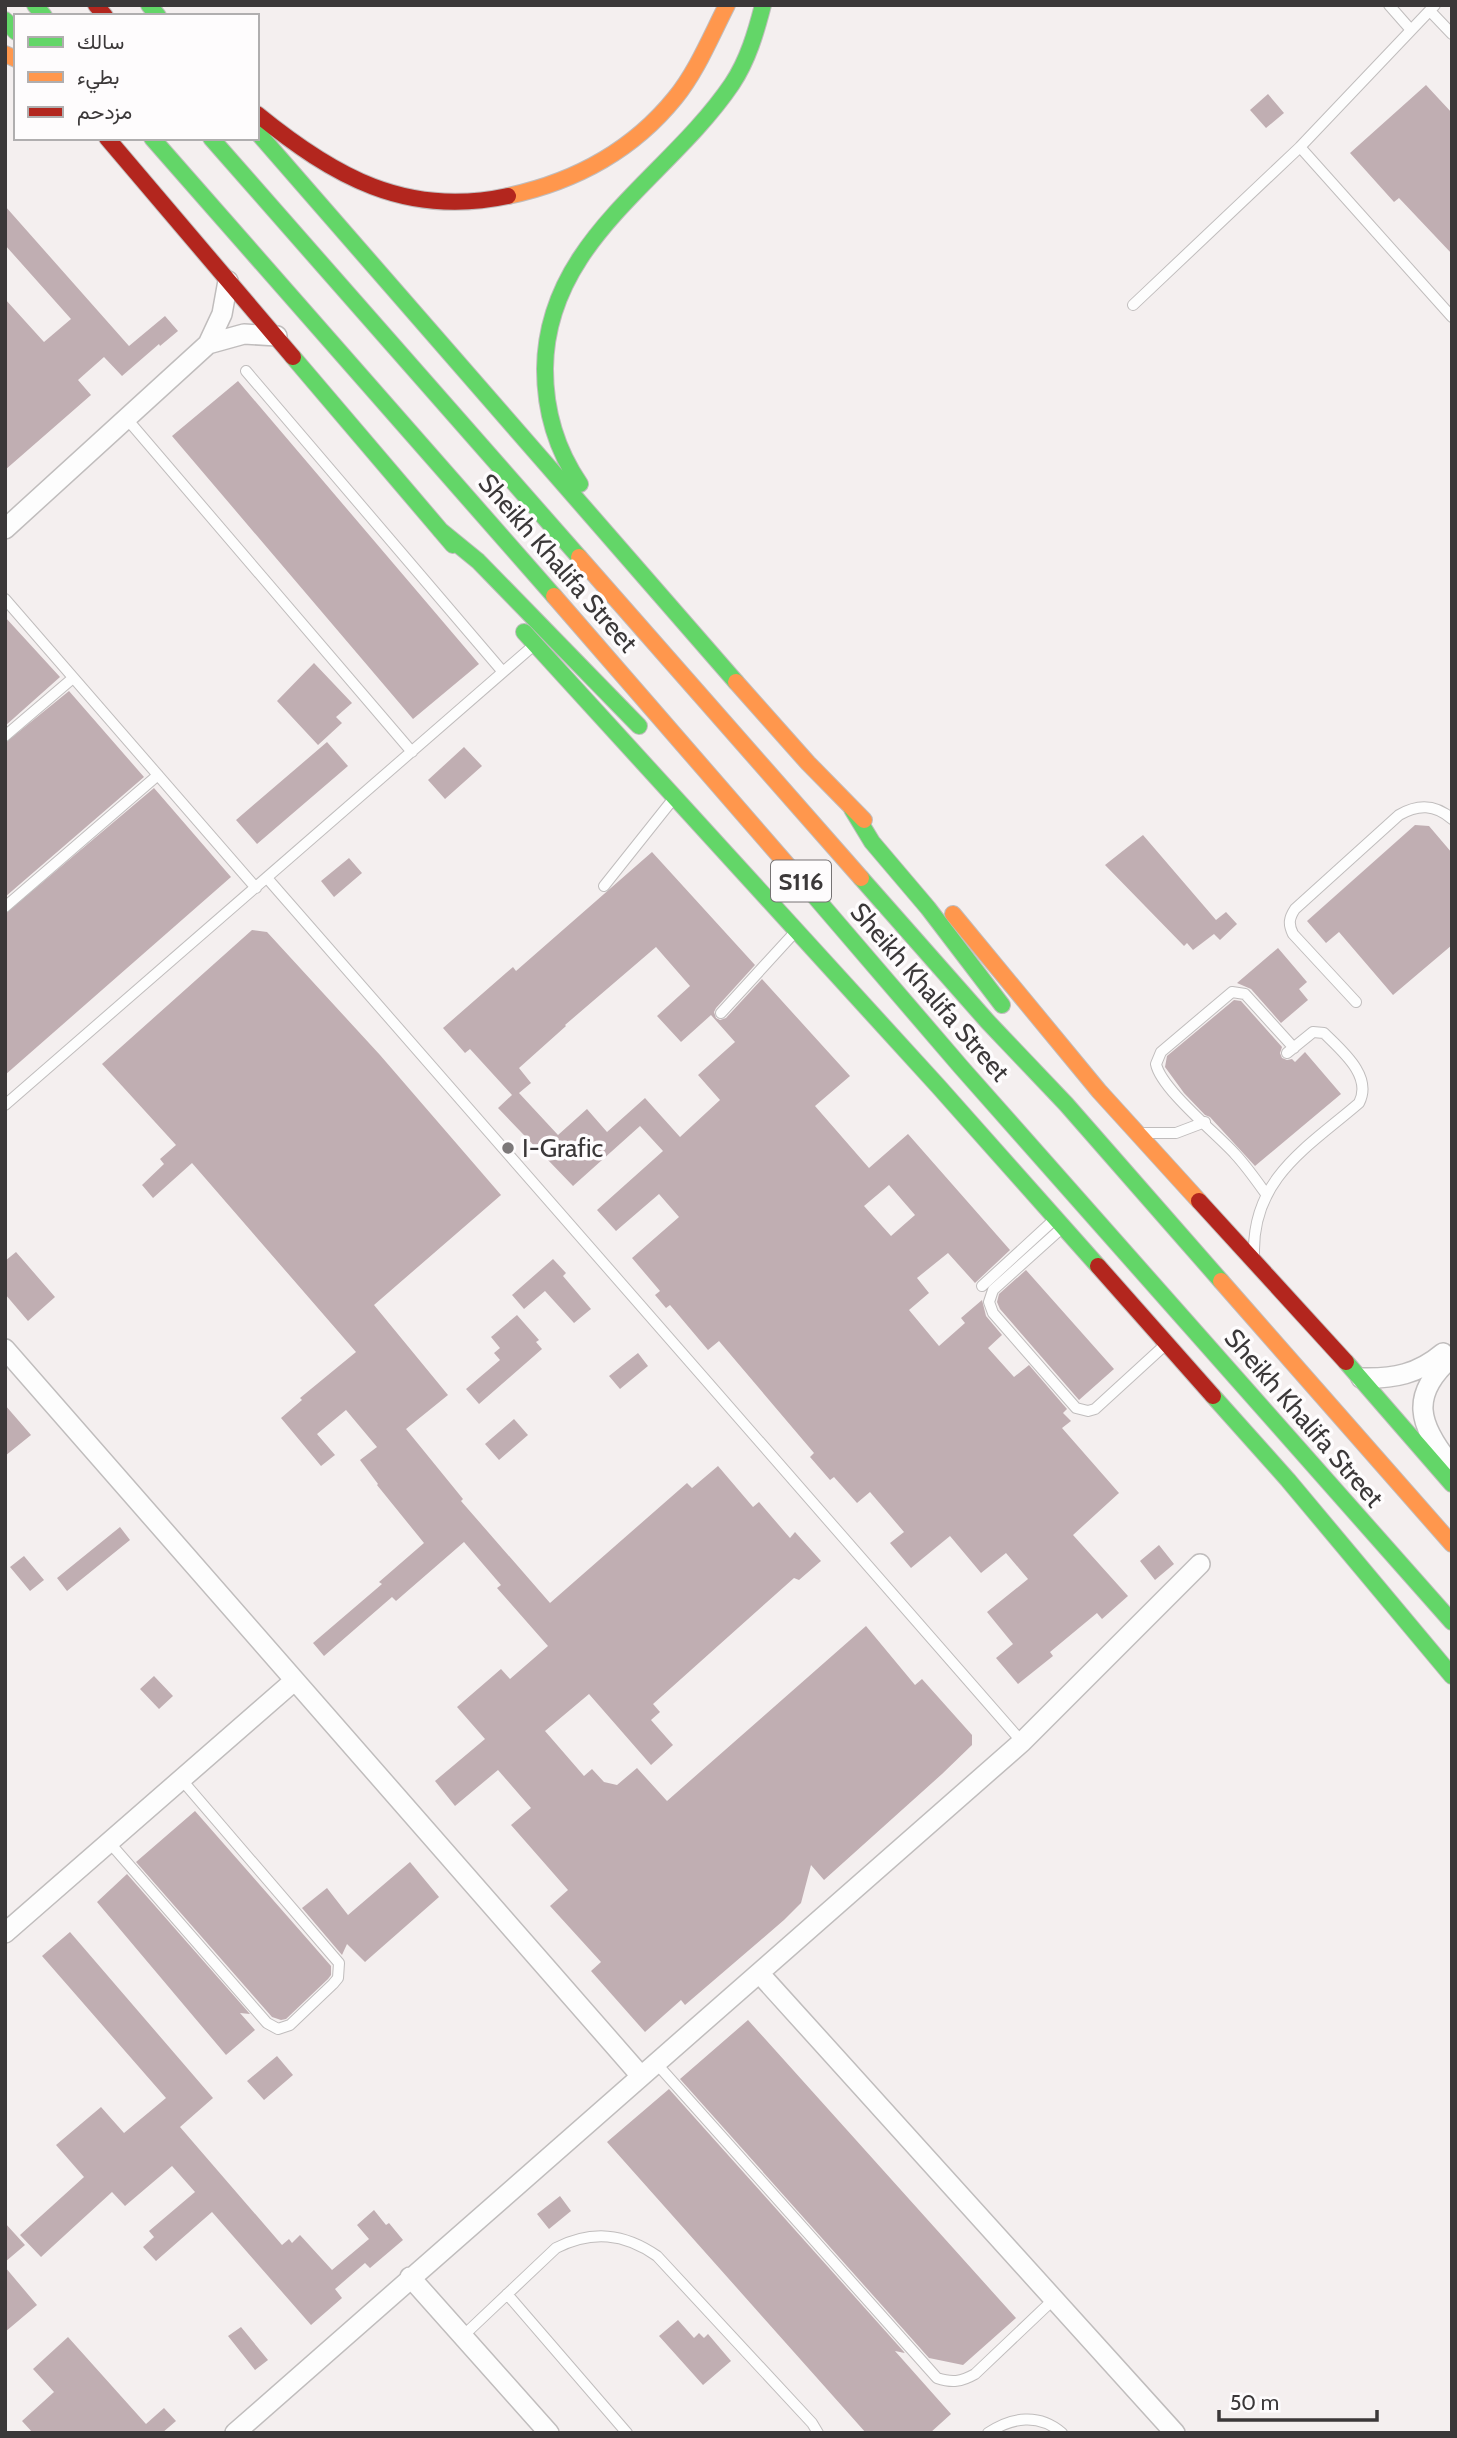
<svg xmlns="http://www.w3.org/2000/svg" width="1457" height="2438" font-family="Cabin,Vazirmatn,sans-serif">
<style>
.building{fill:#c0aeb2;fill-rule:evenodd}
.lines{fill:none;stroke-linecap:round;stroke-linejoin:round}
.lane-casing{stroke:#c0bdbd;stroke-width:12}
.street-casing{stroke:#c0bdbd;stroke-width:22}
.fast-casing{stroke:#c0bdbd;stroke-width:18}
.slow-casing{stroke:#c0bdbd;stroke-width:18}
.jam-casing{stroke:#c0bdbd;stroke-width:18}
.lane{stroke:#fdfdfd;stroke-width:10}
.street{stroke:#fdfdfd;stroke-width:19}
.fast{stroke:#63d668;stroke-width:16}
.slow{stroke:#ff974d;stroke-width:16}
.jam{stroke:#b3261e;stroke-width:16}
.poi-dot{fill:#7c7879;stroke:#fefcfd;stroke-width:2.5}
.labels{text-anchor:middle;dominant-baseline:central;stroke-width:7;stroke-linejoin:round;paint-order:stroke}
.shield{fill:#fefcfd;stroke:#767374;stroke-width:2}
.shield-label{font-size:24px;font-weight:bold;fill:#3b3839}
.street-label{font-size:26px;fill:#3b3839;stroke:#fefcfd}
.poi-label{font-size:26px;fill:#3b3839;stroke:#fefcfd;text-anchor:start}
</style>
<rect width="100%" height="100%" fill="#f4efef"/>
<path class="building" d="M1426 85 1452 113V254L1399 198 1394 202 1350 153Z
M1268 94 1284 113 1266 128 1250 110Z
M5 206 129 346 165 316 178 331 160 346 159 344 122 376 104 357 78 380 91 395 5 470V299L44 342 71 319 5 245Z
M238 381 479 664 413 719 172 436Z
M5 617 60 677 5 726Z
M314 663 352 703 336 717 342 723 318 745 277 701Z
M69 691 144 777 5 897V743Z
M327 742 348 766 257 844 236 820Z
M464 747 482 766 445 799 428 780Z
M154 788 231 877 5 1075V914Z
M1415 825 1429 826 1452 853V945L1393 995 1339 932 1326 943 1307 921Z
M1143 835 1216 920 1226 912 1237 924 1220 940 1214 934 1193 950 1187 943 1184 946 1105 865Z
M652 852 755 965 716 1008 714 1012 716 1018 720 1020 726 1018 762 979 850 1076 815 1106 869 1168 908 1134 1010 1250 975 1283 948 1253 917 1278 929 1293 909 1310 939 1346 965 1323 961 1318 982 1300 986 1316 1002 1335 988 1348 1014 1377 1029 1365 1067 1409 1063 1413 1071 1421 1062 1428 1119 1493 1073 1535 1128 1596 1102 1619 1097 1613 1050 1652 1053 1656 1018 1684 996 1658 1013 1644 987 1612 1028 1579 1006 1553 981 1573 950 1536 911 1568 890 1543 904 1532 870 1492 857 1503 834 1477 830 1480 810 1457 814 1453 719 1341 708 1350 670 1305 666 1308 655 1295 660 1291 632 1258 679 1217 659 1194 616 1231 597 1210 663 1151 640 1126 573 1186 498 1108 512 1095 470 1049 465 1053 443 1028 513 967 516 971ZM656 947 690 986 657 1016 681 1042 711 1015 735 1042 698 1075 720 1100 680 1137 645 1098 607 1132 587 1109 558 1135 519 1093 531 1083 519 1068 566 1026 565 1025ZM889 1185 915 1215 891 1236 864 1206Z
M349 858 362 873 334 897 321 881Z
M252 930 267 932 380 1055 501 1195 374 1305 448 1395 406 1429 463 1499 461 1501 550 1603 687 1483 692 1488 718 1466 753 1507 759 1502 790 1538 795 1532 821 1561 799 1580 794 1578 653 1704 660 1712 651 1720 673 1745 651 1765 589 1694 545 1731 584 1776 592 1769 604 1782 617 1785 637 1768 667 1801 866 1626 915 1685 922 1679 972 1735V1745L942 1774 824 1880 811 1865 801 1903 784 1920 685 2005 681 2000 645 2032 591 1971 601 1962 550 1906 568 1890 511 1825 531 1808 498 1770 455 1806 435 1781 485 1739 457 1707 501 1669 510 1679 548 1646 497 1588 501 1585 464 1542 396 1601 392 1597 324 1656 313 1643 382 1584 379 1582 424 1543 377 1485 378 1484 360 1460 377 1447 346 1410 317 1434 335 1455 321 1466 281 1418 302 1400 300 1398 356 1352 192 1163 153 1198 142 1185 164 1164 160 1159 176 1145 102 1064Z
M1278 948 1307 982 1299 989 1308 1000 1281 1023 1251 989 1237 983Z
M1234 1000 1241 1001 1282 1047 1280 1053 1282 1058 1287 1060 1292 1059 1295 1062 1305 1052 1341 1094 1255 1166 1210 1117 1205 1115 1184 1093 1165 1067 1167 1056Z
M16 1252 55 1297 28 1321 5 1294V1261Z
M553 1259 566 1273 563 1276 591 1309 574 1323 545 1291 524 1309 512 1295Z
M1026 1270 1114 1369 1079 1400 1000 1309 997 1302 999 1294Z
M517 1315 539 1340 536 1342 542 1349 479 1404 466 1389 500 1360 494 1353 500 1348 491 1337Z
M638 1353 648 1366 620 1389 609 1376Z
M5 1405 31 1435 5 1456Z
M514 1419 528 1435 499 1460 485 1444Z
M120 1527 130 1540 67 1591 57 1578Z
M1159 1545 1174 1564 1155 1580 1140 1561Z
M24 1556 44 1580 30 1591 10 1567Z
M154 1676 173 1696 159 1709 140 1689Z
M195 1811 331 1966V1975L328 1979 286 2019 281 2020 272 2017 136 1862Z
M410 1862 439 1897 365 1962 347 1944 342 1955 302 1908 327 1888 348 1915Z
M127 1874 250 2014 240 2013 255 2030 226 2055 97 1902Z
M70 1932 213 2098 180 2127 282 2245 289 2239 292 2243 300 2235 332 2270 369 2239 357 2225 374 2210 386 2225 389 2223 403 2240 370 2268 365 2263 335 2289 342 2298 311 2325 212 2212 156 2261 143 2247 154 2237 149 2231 195 2192 172 2166 125 2206 112 2192 41 2257 20 2235 84 2177 56 2145 101 2107 124 2133 166 2098 42 1956Z
M748 2020 1016 2318 963 2365 929 2358 680 2079Z
M277 2056 293 2075 264 2100 247 2081Z
M669 2089 905 2353 895 2351 951 2414 930 2433H866L607 2142Z
M560 2196 571 2211 549 2229 537 2214Z
M5 2223 25 2245 5 2262Z
M5 2267 37 2305 5 2332Z
M678 2320 694 2338 699 2333 704 2338 708 2334 731 2361 703 2385 659 2336Z
M241 2327 268 2360 255 2370 228 2336Z
M68 2337 146 2424 164 2408 176 2421 162 2433H33L22 2421 54 2392 33 2369Z"/>
<g class="lines">
<defs>
<path id="lane" d="M1389 5 1411 30
M1430 11 1452 34
M1300 147 1452 317
M1133 305 1300 147 1435 5
M246 371 503 672
M127 419 412 752
M5 599 256 888
M5 736 73 678
M267 878 1022 1742
M604 886 674 798
M5 907 158 775
M1356 1002 1293 934C1288 924 1289 918 1295 909L1399 815C1418 804 1435 804 1452 819
M721 1013 796 931
M5 1105 533 646
M1145 1133H1176L1205 1122
M1266 1194C1256 1180 1247 1167 1235 1154 1217 1134 1161 1089 1156 1064L1161 1052 1232 992 1245 994 1294 1048
M1063 1227 993 1290 989 1302 993 1313 1076 1408 1088 1411 1095 1409 1165 1345
M1254 1254C1252 1178 1308 1147 1359 1103 1373 1076 1342 1051 1324 1033L1313 1032 1287 1053
M982 1286 1055 1219
M109 1842 267 2023 278 2029 290 2025 333 1984 338 1978 339 1963 181 1779
M656 2063 937 2378C952 2383 961 2382 975 2374L1054 2299
M507 2294 627 2433
M463 2336 556 2248C592 2230 624 2233 657 2256L812 2423 818 2433
M988 2433C1012 2417 1039 2413 1062 2433"/>
<path id="street" d="M208 344 244 334 277 336
M5 529 208 344 222 314 228 281
M5 1349 641 2076
M1361 1378C1394 1379 1418 1374 1443 1353
M1451 1465C1418 1424 1409 1395 1452 1357
M5 1933 294 1681
M760 1974 1175 2433
M410 2277 549 2433
M235 2433 1022 1742 1200 1564"/>
<path id="fast" d="M35 5 44 16
M149 5 158 16
M5 20 16 32
M257 132 736 682
M152 138 554 596
M211 138 579 557
M293 357 453 545
M580 484C556 449 545 411 545 369 546 240 667 180 732 84 748 60 756 32 763 5
M440 530 478 561 639 726
M524 632 938 1086 1098 1266
M852 809 872 842 928 908 1002 1005
M861 878 988 1022 1066 1104 1221 1281
M810 891 961 1067 1452 1622
M1346 1362 1452 1484
M1213 1396 1288 1480 1452 1676"/>
<path id="slow" d="M5 54 16 59
M508 196C573 182 632 151 675 98 697 71 711 36 727 5
M579 557 861 878
M554 596 810 891
M736 682 808 763 864 820
M953 914 1099 1091 1199 1201
M1221 1281 1452 1544"/>
<path id="jam" d="M96 5 105 16
M257 114C333 176 406 218 508 196
M107 138 293 357
M1199 1201 1346 1362
M1098 1266 1213 1396"/>
</defs>
<use href="#lane" class="lane-casing"/>
<use href="#street" class="street-casing"/>
<use href="#fast" class="fast-casing"/>
<use href="#slow" class="slow-casing"/>
<use href="#jam" class="jam-casing"/>
<use href="#lane" class="lane"/>
<use href="#street" class="street"/>
<use href="#fast" class="fast"/>
<use href="#slow" class="slow"/>
<use href="#jam" class="jam"/>
</g>
<circle class="poi-dot" cx="508" cy="1148" r="7"/>
<g class="labels">
<rect class="shield" x="771" y="860.5" width="60" height="41" rx="5"/>
<g class="shield-label">
<text x="801" y="881">S116</text>
</g>
<g class="street-label">
<text transform="translate(558 563) rotate(49)">Sheikh Khalifa Street</text>
<text transform="translate(930 992) rotate(49)">Sheikh Khalifa Street</text>
<text transform="translate(1304 1418) rotate(49)">Sheikh Khalifa Street</text>
</g>
<g class="poi-label">
<text x="522" y="1148">I-Grafic</text>
</g>
</g>
<rect width="1457" height="2438" fill="none" stroke="#3b3839" stroke-width="14"/>
<rect x="14" y="14" width="245" height="126" fill="#fefcfd" stroke="#b0aeaf" stroke-width="2"/>
<rect x="28" y="37" width="35" height="10" fill="#63d668" stroke="#b0aeaf" stroke-width="2"/>
<text x="77" y="49" font-size="21" fill="#3b3839">سالك</text>
<rect x="28" y="72" width="35" height="10" fill="#ff974d" stroke="#b0aeaf" stroke-width="2"/>
<text x="77" y="84" font-size="21" fill="#3b3839">بطيء</text>
<rect x="28" y="107" width="35" height="10" fill="#b3261e" stroke="#b0aeaf" stroke-width="2"/>
<text x="77" y="119" font-size="21" fill="#3b3839">مزدحم</text>
<path d="M1219 2410v10h158v-10" fill="none" stroke="#3b3839" stroke-width="3.5"/>
<text x="1230" y="2410" font-size="21" fill="#3b3839" stroke="#fefcfd" stroke-width="5" paint-order="stroke">50 m</text>
</svg>
